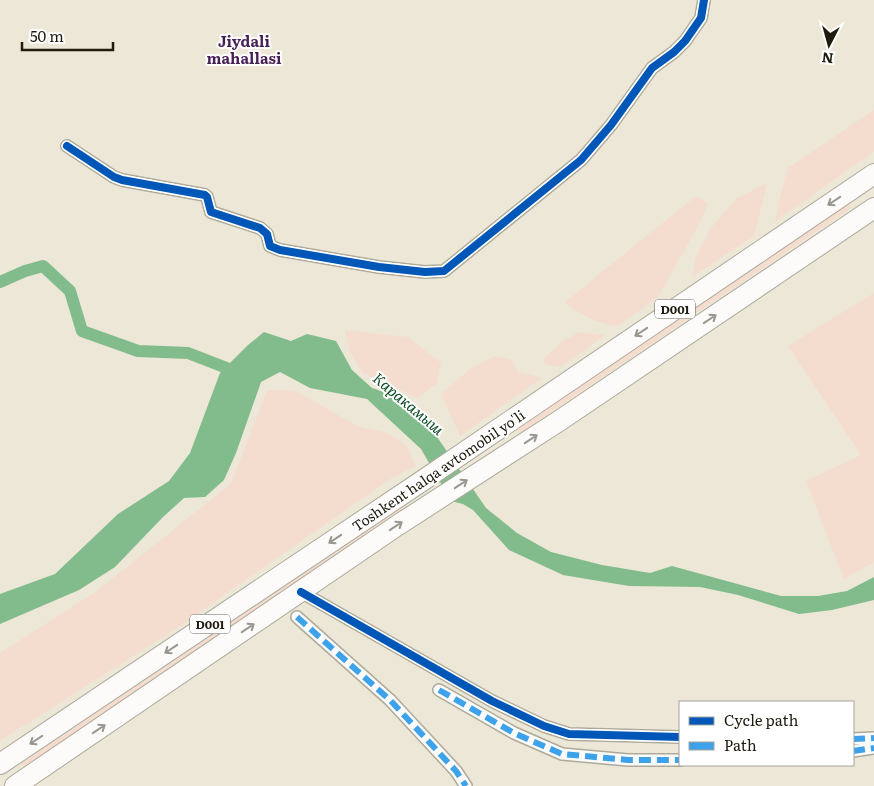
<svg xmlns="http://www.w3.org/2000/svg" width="874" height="786" font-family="Literata,serif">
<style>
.green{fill:#f4ddce}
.water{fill:#82bc8c}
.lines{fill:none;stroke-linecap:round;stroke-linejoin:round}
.canal{stroke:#82bc8c;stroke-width:12}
.street-casing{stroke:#adaa9c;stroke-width:14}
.highway-casing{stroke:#adaa9c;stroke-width:22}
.street{stroke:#fcfbf9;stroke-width:11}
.highway{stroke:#fcfbf9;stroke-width:20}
.quiet{stroke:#3da2ea;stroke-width:6;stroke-dasharray:12 6;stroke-linecap:butt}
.cycleway-casing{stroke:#fff;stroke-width:11}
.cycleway{stroke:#0057b8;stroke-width:8}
.oneway{stroke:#999690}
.labels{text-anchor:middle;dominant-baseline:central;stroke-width:4;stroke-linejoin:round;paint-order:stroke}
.shield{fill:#fff;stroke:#625f57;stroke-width:1}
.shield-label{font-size:12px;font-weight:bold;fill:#1f1b0f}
.street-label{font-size:14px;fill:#1f1b0f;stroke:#fff}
.neighbourhood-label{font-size:15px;font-weight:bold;fill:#461f55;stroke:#fff}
.water-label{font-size:15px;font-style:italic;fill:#104f27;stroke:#fff}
</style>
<rect width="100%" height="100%" fill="#ece7d6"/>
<path class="green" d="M874 110V151L775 222 780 198 788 168Z
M767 183 754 236 692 277 696 257 710 229 736 199Z
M696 196 708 204 699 224 658 297 618 326C596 323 583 316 565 302Z
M847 202 851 208 520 433 515 427Z
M874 293V562L844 579 806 481 861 455 788 346Z
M345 330 408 337 441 363 437 383 418 398 363 373 350 353Z
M580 332 605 335 561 367 547 365 542 360 563 341Z
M494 356 510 359 518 372 542 378 460 436 441 394 470 369Z
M267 390 296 391 357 426 387 433 406 445 416 466 390 479 177 628 0 741V653L97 591 231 484Z
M405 502 409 509 25 770 21 763Z"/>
<path class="water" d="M264 332 291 341 307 334 336 341 352 370 372 388 399 397 415 405 486 508 517 533 551 552 602 565 650 573 672 566 781 596H818L847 591 874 577V600L832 610 799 614 738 595 700 587 629 586 563 575 509 550 473 510 463 504 451 501 421 449 367 399 310 388 280 372 261 382 236 453 224 480 205 497 184 498 163 517 115 567 79 590 0 624V594L55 574 118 514 169 481 190 453 220 373 248 345Z"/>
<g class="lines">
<path class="canal" d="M0 282 25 271 43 266 70 291 82 331 138 351 188 353 237 372"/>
<defs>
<path id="street" d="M67 146 114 177 122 180 205 195 207 197 211 212 260 228 267 234 270 246 280 250 379 267 425 272 444 271 581 160 611 125 652 68 674 52 685 41 701 18 704 0
M301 592 492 701 544 726 569 734 680 737
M297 617 390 700 456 771 466 786
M439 690 514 733 562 754 628 760H680
M853 739 874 738
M853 751 874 748"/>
<path id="highway" d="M0 764 419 483 874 174
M15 786 398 525 559 421 874 208"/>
</defs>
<use href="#street" class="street-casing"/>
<use href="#highway" class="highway-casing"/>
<use href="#street" class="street"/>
<use href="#highway" class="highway"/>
<path class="quiet" d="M297 617 390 700 456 771 466 786
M439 690 514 733 562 754 628 760H680
M853 739 874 738
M853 751 874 748"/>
<defs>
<path id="cycleway" d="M67 146 114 177 122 180 205 195 207 197 211 212 260 228 267 234 270 246 280 250 379 267 425 272 444 271 581 160 611 125 652 68 674 52 685 41 701 18 704 0
M301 592 492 701 544 726 569 734 680 737"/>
</defs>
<use href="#cycleway" class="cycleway-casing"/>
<use href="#cycleway" class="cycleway"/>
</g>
<defs><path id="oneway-shaft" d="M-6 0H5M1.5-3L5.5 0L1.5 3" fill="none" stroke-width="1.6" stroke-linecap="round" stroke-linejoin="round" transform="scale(1.25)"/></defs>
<g class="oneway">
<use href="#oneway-shaft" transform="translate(834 201) rotate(146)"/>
<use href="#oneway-shaft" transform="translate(710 319) rotate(-34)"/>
<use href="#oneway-shaft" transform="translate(641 332) rotate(146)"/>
<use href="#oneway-shaft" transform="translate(531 439) rotate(-33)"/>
<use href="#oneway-shaft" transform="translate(461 484) rotate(-33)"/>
<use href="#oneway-shaft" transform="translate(396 526) rotate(-34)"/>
<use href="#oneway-shaft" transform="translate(335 539) rotate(146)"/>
<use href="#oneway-shaft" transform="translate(248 628) rotate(-34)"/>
<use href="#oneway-shaft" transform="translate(171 649) rotate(146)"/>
<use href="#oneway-shaft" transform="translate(99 729) rotate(-34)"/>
<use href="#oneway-shaft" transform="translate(36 740) rotate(146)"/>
</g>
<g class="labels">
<g class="shield">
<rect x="655" y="299.5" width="40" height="19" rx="4"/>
<rect x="190" y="614.5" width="40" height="19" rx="4"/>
</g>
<g class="shield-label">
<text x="675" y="309">D001</text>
<text x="210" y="624">D001</text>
</g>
<g class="street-label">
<text transform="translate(438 470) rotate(-34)">Toshkent halqa avtomobil yo'li</text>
</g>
<g class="neighbourhood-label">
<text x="244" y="40">Jiydali<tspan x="244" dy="17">mahallasi</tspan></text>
</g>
<g class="water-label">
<text transform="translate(409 403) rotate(40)">Каракамыш</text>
</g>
</g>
<rect x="679" y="701" width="175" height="65" fill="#ffffff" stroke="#a5a49f"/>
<rect x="689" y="717" width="25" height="8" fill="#0057b8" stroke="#a5a49f"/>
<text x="724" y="726" font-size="15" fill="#1f1b0f">Cycle path</text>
<rect x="689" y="742" width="25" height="8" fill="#3da2ea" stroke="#a5a49f"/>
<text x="724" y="751" font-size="15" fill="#1f1b0f">Path</text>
<g transform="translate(829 45) rotate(186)" stroke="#ffffff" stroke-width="4" paint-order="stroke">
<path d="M0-4L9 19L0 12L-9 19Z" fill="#1f1b0f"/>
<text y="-8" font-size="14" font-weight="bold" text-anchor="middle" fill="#1f1b0f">N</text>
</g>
<path d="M22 42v8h91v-8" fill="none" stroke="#1f1b0f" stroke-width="2.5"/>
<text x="30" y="42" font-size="15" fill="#1f1b0f" stroke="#ffffff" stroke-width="4" paint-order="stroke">50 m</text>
</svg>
